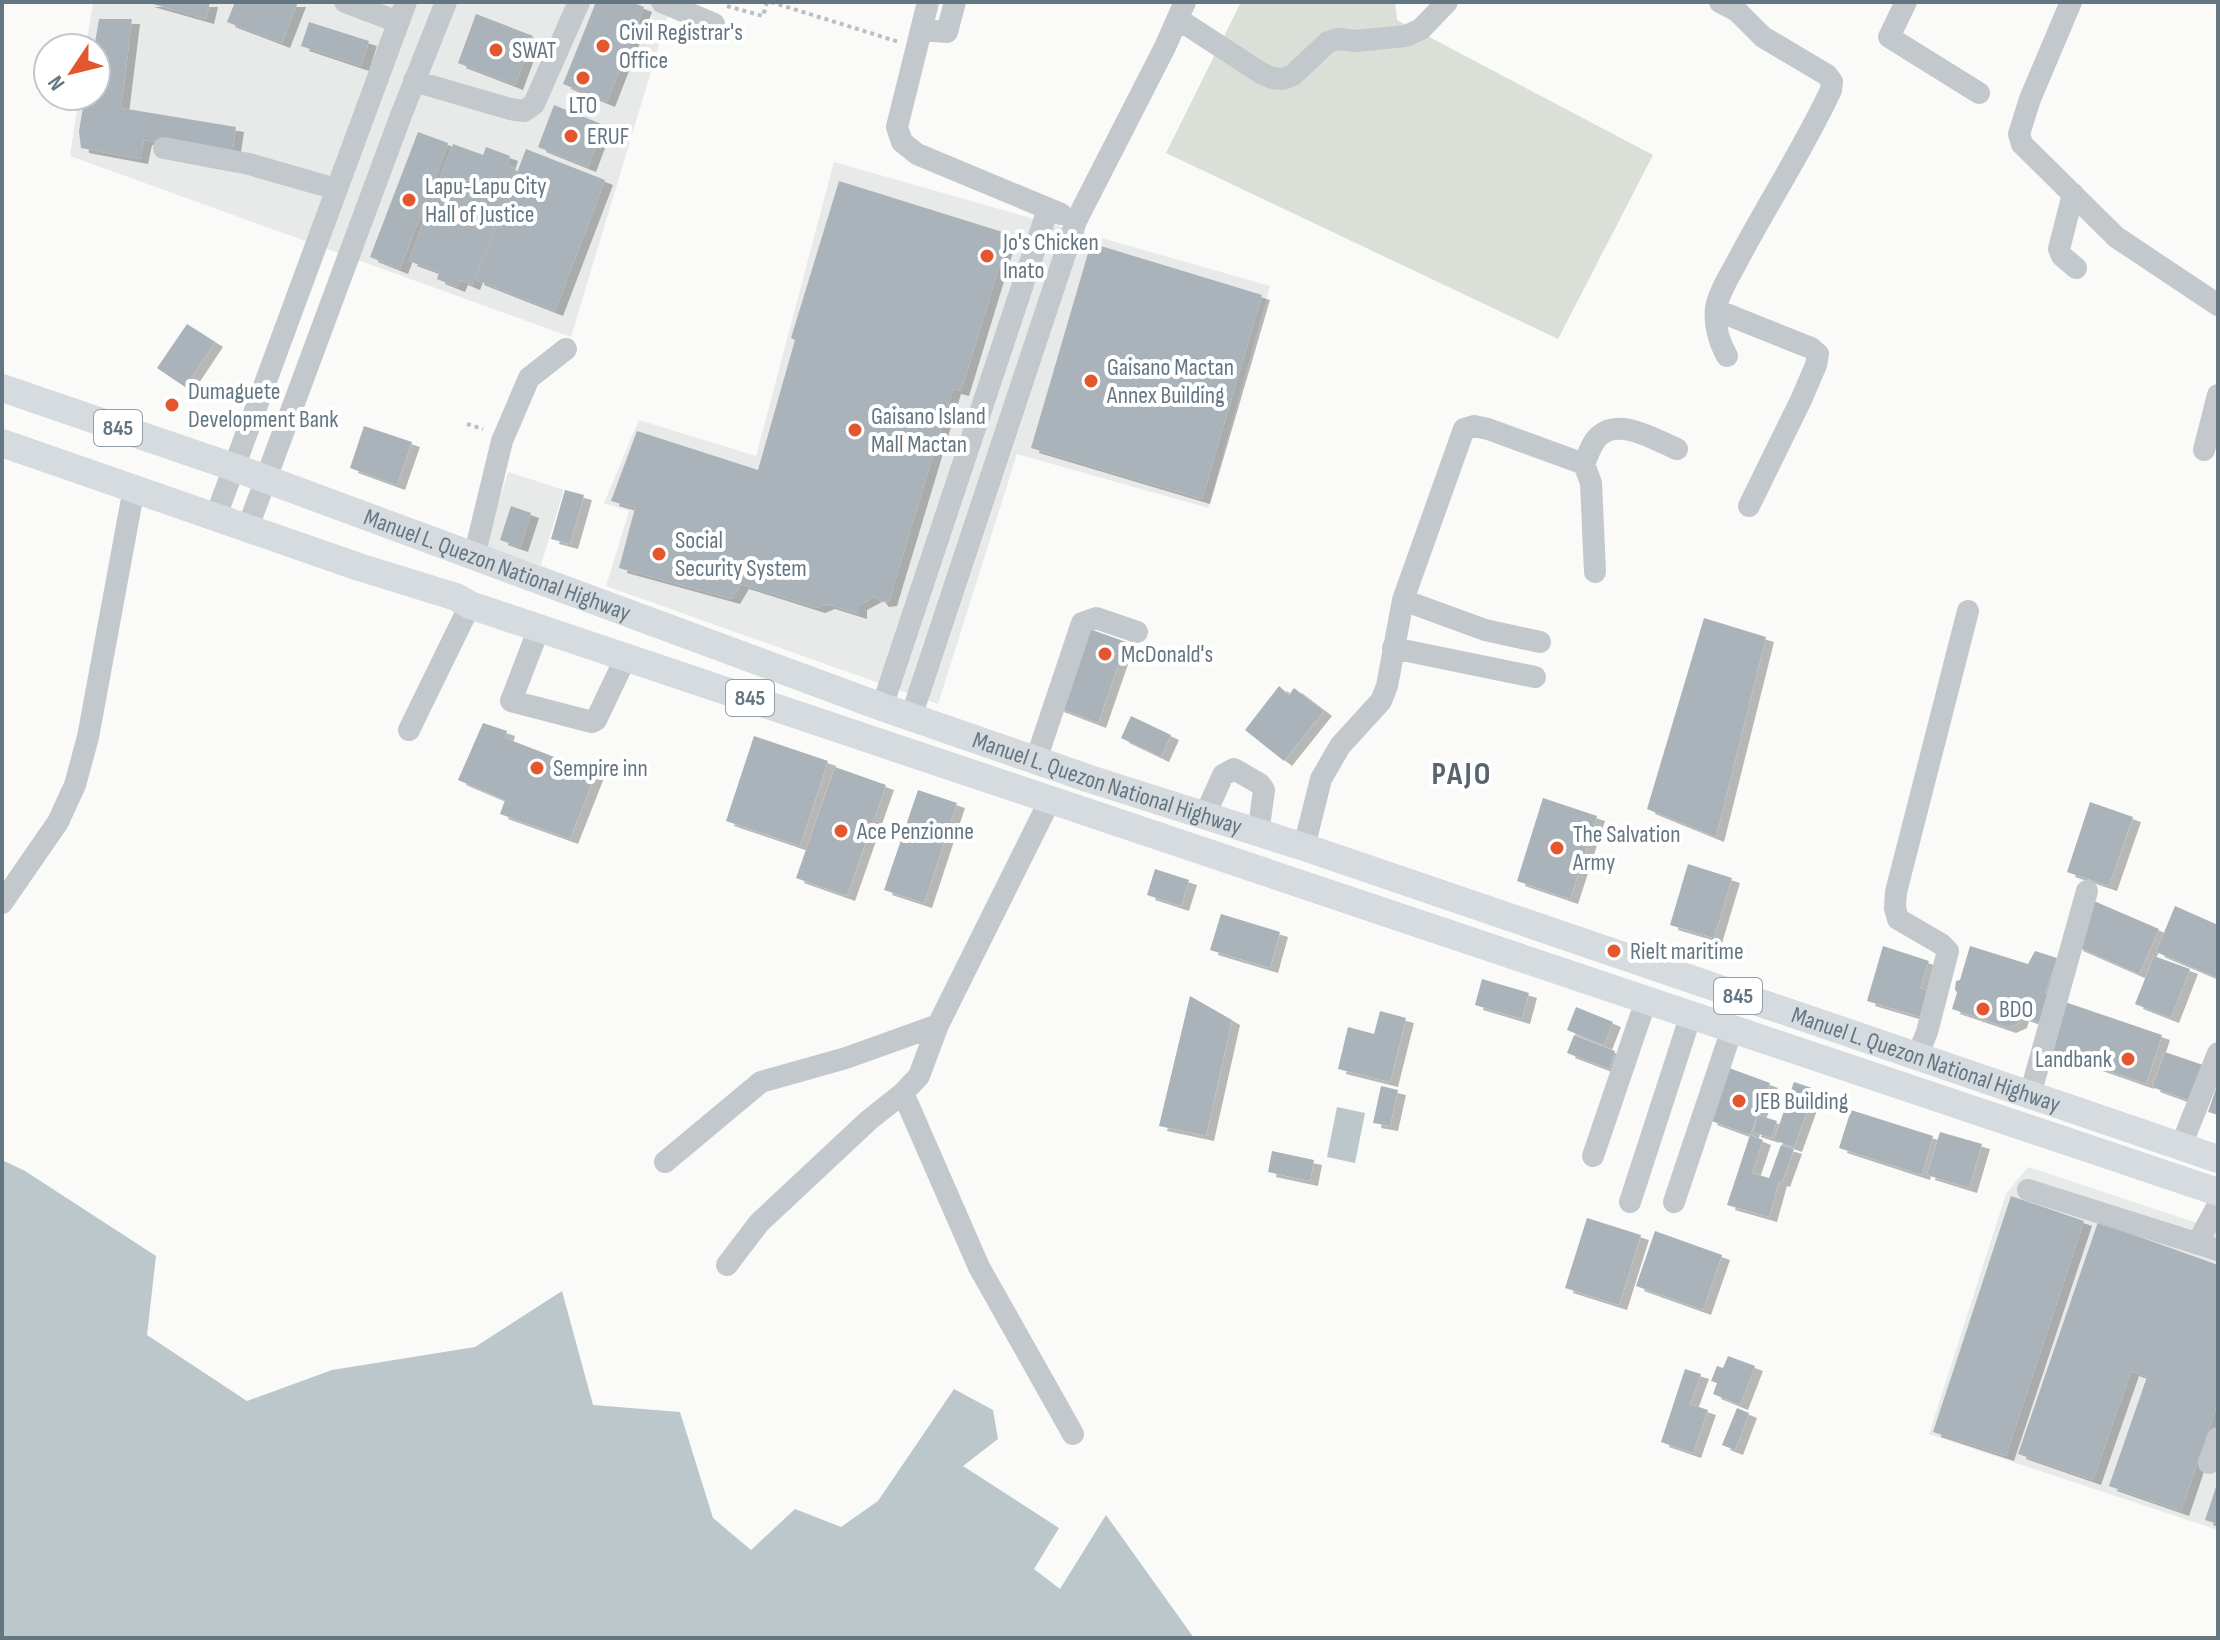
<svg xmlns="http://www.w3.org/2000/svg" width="2220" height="1640" font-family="'Sofia Sans Condensed',sans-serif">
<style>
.built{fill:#e8e9e9}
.green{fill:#dadfd7}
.water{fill:#bbc7cb}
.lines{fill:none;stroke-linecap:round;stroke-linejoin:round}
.ferry{stroke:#60757c;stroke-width:2;stroke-dasharray:10 8;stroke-linecap:butt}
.building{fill:#aab3b9;filter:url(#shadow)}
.path{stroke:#bbbfc2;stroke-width:4;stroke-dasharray:4 4;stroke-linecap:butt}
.minor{stroke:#c3c8cc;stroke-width:22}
.major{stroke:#d6dbdf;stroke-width:28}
.poi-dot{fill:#e4572e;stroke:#fff;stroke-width:3}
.labels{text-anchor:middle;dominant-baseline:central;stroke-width:8;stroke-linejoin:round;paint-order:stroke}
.shield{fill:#fff;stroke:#939fa8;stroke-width:2}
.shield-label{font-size:22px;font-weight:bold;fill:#657683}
.poi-label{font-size:24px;fill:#657683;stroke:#fff;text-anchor:start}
.street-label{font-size:24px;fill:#657683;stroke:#fff}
.district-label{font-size:32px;font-weight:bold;letter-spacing:2px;fill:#57646e;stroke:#fff}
</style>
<defs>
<filter id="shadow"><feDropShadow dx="8" dy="5" stdDeviation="0" flood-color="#0004"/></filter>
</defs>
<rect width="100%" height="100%" fill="#fafaf8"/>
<path class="built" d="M93 2H672L571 337 70 156 79 96H96V48H86Z
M834 162 1270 286 1208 508 1017 454 938 704 606 586 629 511 604 503 639 420 756 456Z
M508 472 564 490 541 565 485 547Z
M2028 1167 2218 1230V1530L1929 1434 2006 1194Z"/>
<path class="green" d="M1241 2H1395L1397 20 1653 155 1558 339 1166 153Z"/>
<path class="water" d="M1337 1107 1365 1113 1355 1163 1327 1157Z
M2 1160 25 1171 156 1256 147 1335 247 1401 332 1370 475 1347 562 1291 593 1405 680 1412 713 1518 751 1550 795 1509 841 1527 878 1501 954 1389 993 1410 998 1439 963 1466 1059 1528 1034 1569 1060 1589 1106 1515 1194 1638H2Z"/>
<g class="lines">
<path class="ferry" d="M2 1636 5 1638"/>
</g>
<path class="building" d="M146 2H210L206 19Z
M235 2H298L282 43 227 22Z
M596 2H631L644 7 607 102 563 84Z
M476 14 533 36 515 85 458 63Z
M99 19H132L121 108 236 127 232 154 144 140 140 159 81 148 79 131 85 96H96L94 48Z
M309 22 369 41 361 66 301 46Z
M554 105 604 125 588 167 538 147Z
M418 132 448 143 400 269 370 257Z
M453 144 483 155 486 147 510 156 507 165 516 169 472 285 460 280 457 287 437 279 439 272 409 261Z
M526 149 605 180 555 311 476 280Z
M839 181 1009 234 961 391 953 389 889 601 881 602 876 596 859 605V614L827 604 817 608 741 584 732 599 619 568 635 508 611 501 637 431 758 470 795 340 791 338Z
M1091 243 1262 295 1202 499 1031 448Z
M187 324 215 342 185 387 157 368Z
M364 426 412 442 397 485 350 468Z
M565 490 584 495 570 544 551 539Z
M511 506 531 513 520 547 500 540Z
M1704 618 1766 637 1716 837 1647 809Z
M1087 628 1126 642 1098 723 1056 707Z
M1279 686 1289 695 1294 688 1324 711 1284 761 1245 730Z
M1131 716 1171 735 1161 757 1121 738Z
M483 723 507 731 505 738 596 773 570 839 500 814 505 800 458 780Z
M754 736 828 761 800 846 726 821Z
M835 767 886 785 847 896 796 878Z
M918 790 957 803 924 903 884 890Z
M1543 798 1597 816 1570 899 1517 881Z
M2090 802 2133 817 2109 886 2067 872Z
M1688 864 1732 878 1714 938 1670 925Z
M1155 869 1189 880 1181 906 1147 895Z
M2094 901 2159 929 2139 974 2075 946Z
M2175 906 2218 925V978L2156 952Z
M1221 914 1280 932 1270 968 1210 950Z
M1883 946 1929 961 1920 988 1929 991 1921 1017 1867 1001Z
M1970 946 2028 964 2035 951 2057 958 2045 993 2055 997 2041 1023 2021 1016 2019 1023 2008 1028 1952 1009 1957 993 1955 989 1956 981 1960 980Z
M2154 956 2190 969 2171 1018 2135 1004Z
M1482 979 1529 993 1522 1019 1475 1005Z
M1190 996 1232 1020 1206 1136 1159 1126Z
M2065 1002 2162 1035 2146 1084 2049 1050Z
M1576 1007 1613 1022 1604 1045 1567 1030Z
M1380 1011 1406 1018 1390 1082 1338 1069 1348 1027 1374 1034Z
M1574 1035 1615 1051 1609 1069 1567 1053Z
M2165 1052 2206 1066 2193 1102 2152 1087Z
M1729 1068 1770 1083 1750 1135 1763 1140 1752 1173 1769 1178 1781 1145 1794 1149 1782 1182 1779 1181 1769 1217 1727 1205 1750 1135 1709 1120Z
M1794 1082 1815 1089 1794 1147 1774 1140Z
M2218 1083V1115L2208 1112Z
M1381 1086 1398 1090 1390 1126 1373 1123Z
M1851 1110 1933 1136 1922 1175 1839 1148Z
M1758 1115 1777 1121 1771 1138 1753 1132Z
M1940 1132 1982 1144 1969 1188 1927 1175Z
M1272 1151 1314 1160 1310 1181 1268 1172Z
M2011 1196 2084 1221 2006 1456 1933 1432Z
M1587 1218 1641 1235 1619 1305 1565 1288Z
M2098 1222 2218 1265V1402L2181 1511 2109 1486 2147 1377 2131 1371 2093 1480 2018 1454Z
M1655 1231 1722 1255 1703 1310 1636 1286Z
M1728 1356 1755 1366 1740 1405 1713 1394 1717 1383 1711 1381 1717 1366 1723 1368Z
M1685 1369 1701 1374 1690 1404 1708 1410 1693 1453 1661 1442Z
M1737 1408 1749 1413 1735 1450 1722 1445Z
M2217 1484H2218V1524L2205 1520Z"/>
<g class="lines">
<path class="path" d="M771 2 899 42
M727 6 763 16 767 2
M467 424 483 429"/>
<path class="minor" d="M345 2 398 22
M662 2 714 24
M928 2 897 127 902 142 917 154 1061 214
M1720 2 1737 11 1763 37 1827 75 1832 82 1831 90C1804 148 1769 201 1739 258 1731 274 1719 291 1716 308 1714 324 1719 342 1727 356
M1906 2 1889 37 1979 93
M2071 2 2030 99 2019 134 2022 144 2116 237 2218 305
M1178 19 1261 73 1272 78 1283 79 1293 75 1328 42 1338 39 1355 41 1406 36 1421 29 1447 2
M922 30 947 32 955 2
M414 81 510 109 524 111 534 104 579 2
M164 148 249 164 336 189
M2073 194 2059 249 2062 256 2076 268
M1716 310 1811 348 1818 354 1816 365 1801 400 1749 506
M2204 450 2218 395
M216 516 406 2
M248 527 400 118 446 2
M474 557 502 441 529 378 566 349
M1595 572 1591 483 1584 464C1588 455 1592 442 1599 436 1620 417 1655 440 1677 449
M1403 600 1485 630 1540 642
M539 628 511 701 592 722 596 720 626 657
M1393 648 1535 677
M882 707 1048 209
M911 717 1076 221 1165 47 1185 2
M409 730 470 605
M1036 760 1082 623 1096 618 1137 632
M1205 815 1223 775 1234 769 1260 784 1264 790 1258 834
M1304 847 1321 779 1340 746 1381 701 1387 686 1403 600 1464 429 1474 426 1488 429 1584 464
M2 903 58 822 75 785 88 737 134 488
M1917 1057 1927 1032 1948 951 1941 944 1898 919 1895 908 1896 892 1968 611
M903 1093 979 1267 1073 1434
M2030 1095 2087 891
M2181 1146 2218 1053
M1593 1156 1641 1015
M665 1162 761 1082 846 1058 938 1025
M2028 1190 2218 1250
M1630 1202 1686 1030
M1674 1202 1727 1044
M2198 1242 2216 1209
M727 1265 759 1223 869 1120 903 1093 919 1076 938 1025 1050 800
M2209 1463 2218 1438"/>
<g class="major">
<path id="s1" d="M2 388 233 467 882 707 1090 779 1304 847 2218 1159"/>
<path d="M2 443 359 567 456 597 470 605 2218 1192"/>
</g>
</g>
<g class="poi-dot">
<circle cx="603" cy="46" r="8"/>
<circle cx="496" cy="50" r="8"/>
<circle cx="583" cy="78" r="8"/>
<circle cx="571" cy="136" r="8"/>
<circle cx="409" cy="200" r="8"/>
<circle cx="987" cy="256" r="8"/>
<circle cx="1091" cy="381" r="8"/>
<circle cx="172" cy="405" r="8"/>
<circle cx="855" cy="430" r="8"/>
<circle cx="659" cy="554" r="8"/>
<circle cx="1105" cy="654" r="8"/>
<circle cx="537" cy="768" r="8"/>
<circle cx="841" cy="831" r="8"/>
<circle cx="1557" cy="848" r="8"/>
<circle cx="1614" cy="951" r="8"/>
<circle cx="1983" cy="1009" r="8"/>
<circle cx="2128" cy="1059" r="8"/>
<circle cx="1739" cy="1101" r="8"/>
</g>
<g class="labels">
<g class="shield">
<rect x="94" y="410" width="48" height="36" rx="6"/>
<rect x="726" y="680" width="48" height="36" rx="6"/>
<rect x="1714" y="978" width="48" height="36" rx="6"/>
</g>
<g class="shield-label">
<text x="118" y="428">845</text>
<text x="750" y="698">845</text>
<text x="1738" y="996">845</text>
</g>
<g class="poi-label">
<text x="619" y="32">Civil Registrar's<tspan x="619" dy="28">Office</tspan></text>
<text x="512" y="50">SWAT</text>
<text x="583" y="105" text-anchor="middle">LTO</text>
<text x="587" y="136">ERUF</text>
<text x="425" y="186">Lapu-Lapu City<tspan x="425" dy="28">Hall of Justice</tspan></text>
<text x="1003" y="242">Jo's Chicken<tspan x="1003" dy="28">Inato</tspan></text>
<text x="1107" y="367">Gaisano Mactan<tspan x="1107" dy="28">Annex Building</tspan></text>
<text x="188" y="391">Dumaguete<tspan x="188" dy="28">Development Bank</tspan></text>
<text x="871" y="416">Gaisano Island<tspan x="871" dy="28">Mall Mactan</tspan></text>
<text x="675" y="540">Social<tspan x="675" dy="28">Security System</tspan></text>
<text x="1121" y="654">McDonald's</text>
<text x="553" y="768">Sempire inn</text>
<text x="857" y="831">Ace Penzionne</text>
<text x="1573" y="834">The Salvation<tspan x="1573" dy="28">Army</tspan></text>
<text x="1630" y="951">Rielt maritime</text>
<text x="1999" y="1009">BDO</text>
<text x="2112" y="1059" text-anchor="end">Landbank</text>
<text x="1755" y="1101">JEB Building</text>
</g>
<g class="street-label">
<text stroke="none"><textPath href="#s1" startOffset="526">Manuel L. Quezon National Highway</textPath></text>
<text stroke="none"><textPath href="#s1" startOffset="1174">Manuel L. Quezon National Highway</textPath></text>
<text stroke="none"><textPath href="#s1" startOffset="2038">Manuel L. Quezon National Highway</textPath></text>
</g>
<g class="district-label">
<text x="1462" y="774">PAJO</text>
</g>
</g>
<rect width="2220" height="1640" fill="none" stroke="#657683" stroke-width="8"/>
<g transform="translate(72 72) rotate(235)"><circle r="38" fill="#ffffff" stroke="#c1c8cd" stroke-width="2"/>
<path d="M0-6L14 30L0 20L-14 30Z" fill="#e4572e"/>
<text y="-12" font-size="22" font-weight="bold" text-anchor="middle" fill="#657683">N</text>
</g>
</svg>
